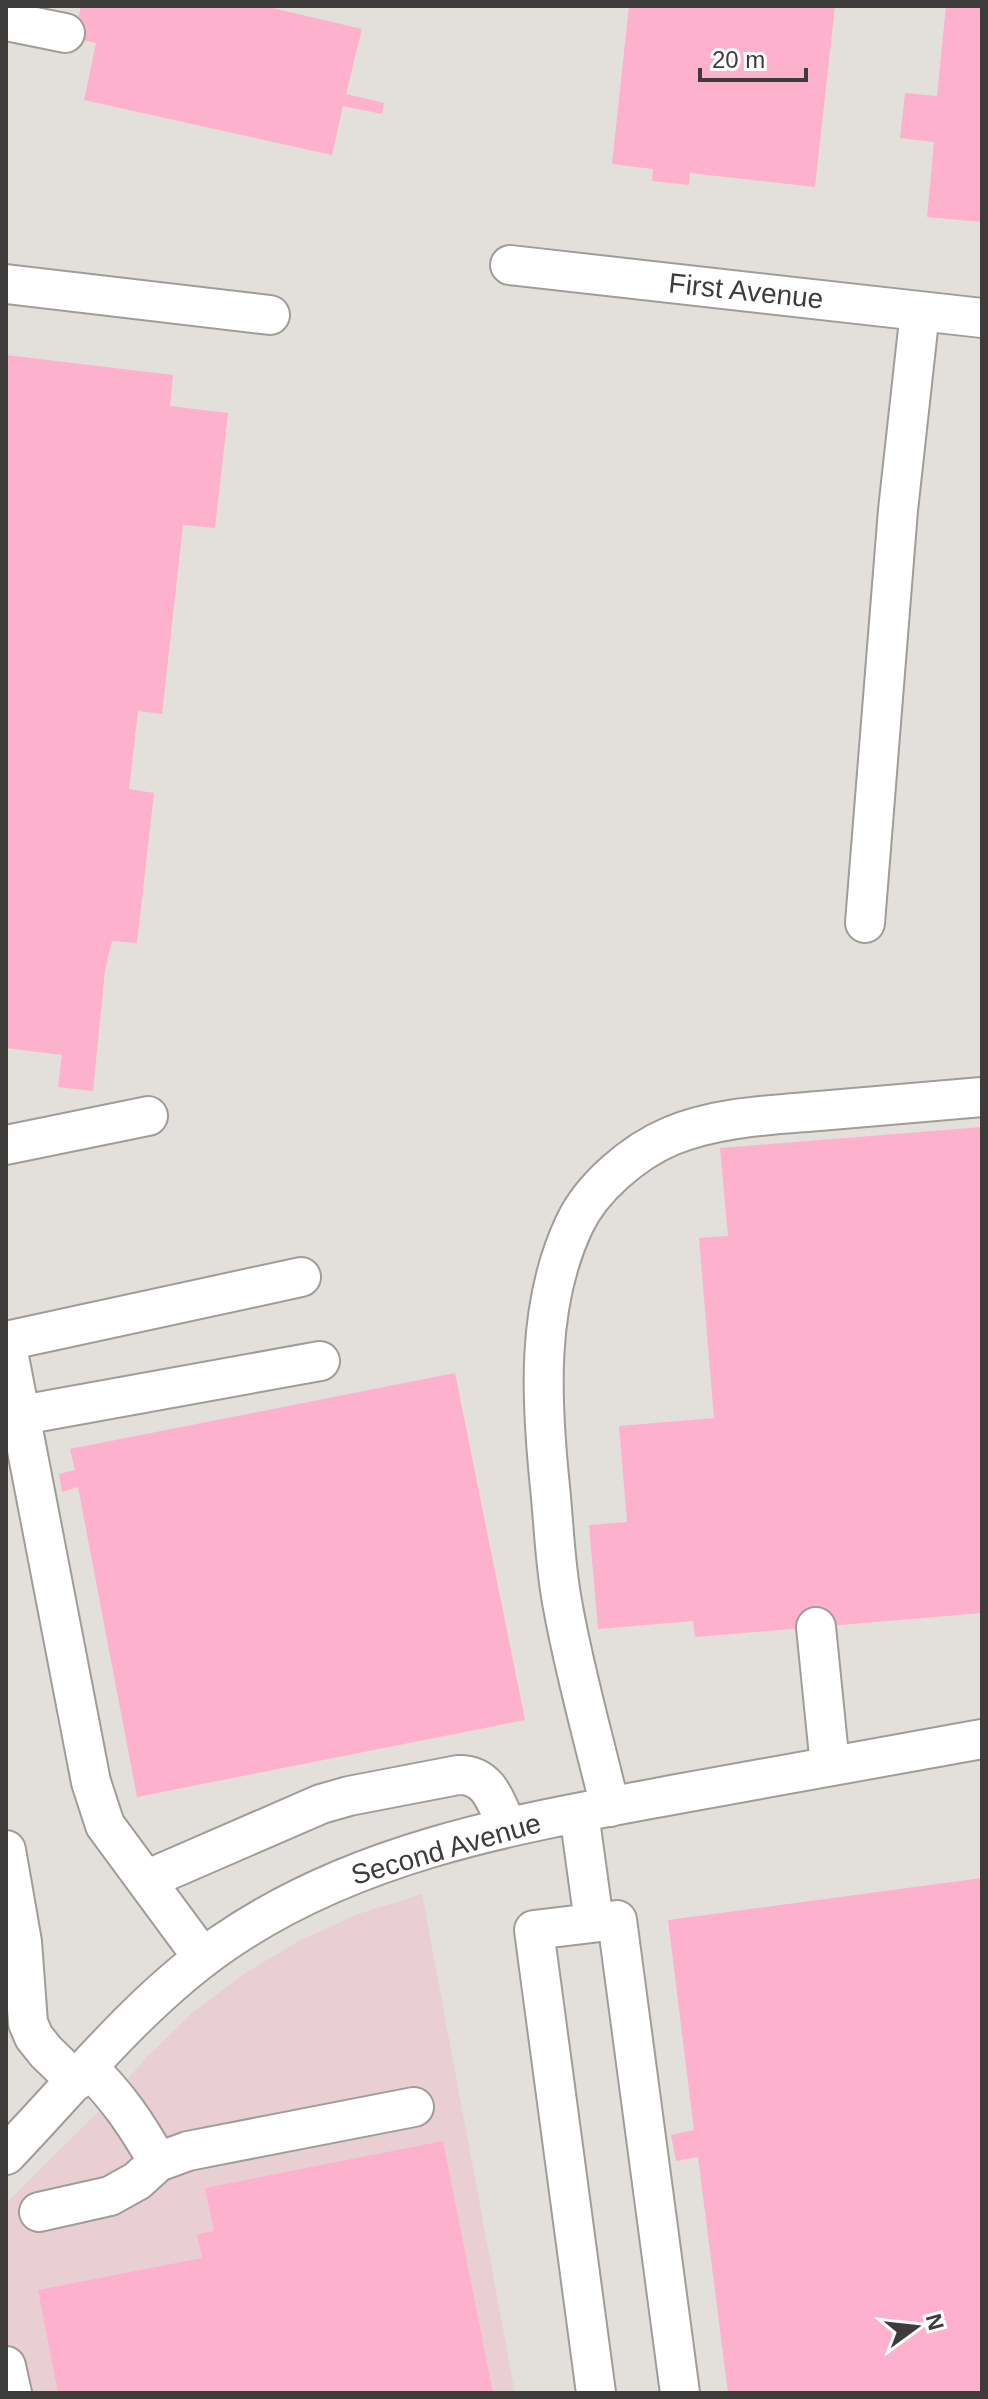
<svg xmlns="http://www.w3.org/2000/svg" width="988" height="2399" font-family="Arial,sans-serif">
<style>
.medical{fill:#e9cfd3}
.building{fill:#feb1cd}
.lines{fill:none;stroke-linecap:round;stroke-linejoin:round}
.minor-casing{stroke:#a09c98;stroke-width:42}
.minor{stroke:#fff;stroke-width:38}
.labels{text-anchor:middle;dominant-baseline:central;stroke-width:7;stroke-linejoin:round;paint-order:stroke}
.street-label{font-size:28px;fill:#3e3c3b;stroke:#fff}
</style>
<rect width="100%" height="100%" fill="#e3dfdb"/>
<path class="medical" d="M422 1894 515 2393H6V2203L99 2111 148 2056 192 2013 242 1975 299 1941 358 1914Z"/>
<path class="building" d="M81 6H264L362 29 346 94 384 103 382 114 343 106 332 155 84 100 96 43 74 38Z
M629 6H835L815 187 690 173 689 185 652 181 653 169 612 164Z
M946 6H982V222L927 217 934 142 900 138 905 93 937 96Z
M6 355 173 375 170 406 228 413 215 528 183 525 162 714 138 711 129 789 154 793 137 943 112 941 105 970 93 1091 58 1087 62 1055 6 1048Z
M982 1127V1613L695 1637 693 1621 598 1629 589 1525 627 1522 619 1426 714 1418 699 1238 728 1236 720 1148Z
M455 1373 525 1720 137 1797 78 1487 62 1492 59 1474 75 1470 70 1449Z
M982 1878V2393H728L698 2157 676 2161 671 2135 694 2130 668 1920Z
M443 2141 493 2393H58L38 2290 202 2258 197 2234 214 2231 205 2188Z"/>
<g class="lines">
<defs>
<path id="minor" d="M6 21 65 33
M510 265 982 318
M6 284 270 315
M865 923 898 510 920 311
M6 1145 148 1116
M22 1415 320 1361
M816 1627 830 1766
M610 1807C594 1740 575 1674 563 1607 555 1567 554 1526 550 1487 541 1400 536 1306 574 1225 591 1188 633 1152 671 1136 717 1117 770 1115 819 1111 873 1106 928 1102 982 1097
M579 1813 594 1922
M6 1850 22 1942 28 2023 34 2037 46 2052 76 2081
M146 1880 321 1804 349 1796 458 1775C489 1774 496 1802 507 1827
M203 1958 105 1825 91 1782 6 1341 301 1277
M88 2068C118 2096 138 2127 158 2162L188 2151 414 2107
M6 2155C74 2084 141 2000 222 1944 356 1851 515 1824 672 1795 776 1777 879 1757 982 1739
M39 2212 110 2196 137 2181 158 2162
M6 2366 12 2393
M596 2393 534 1930 617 1920 680 2393"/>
</defs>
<use href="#minor" class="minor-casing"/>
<use href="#minor" class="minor"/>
</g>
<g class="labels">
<g class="street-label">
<text transform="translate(746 291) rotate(6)">First Avenue</text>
<text transform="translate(446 1849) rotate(-16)">Second Avenue</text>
</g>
</g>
<rect width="988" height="2399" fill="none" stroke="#3e3c3b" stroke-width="16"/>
<g transform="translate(916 2327) rotate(75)" stroke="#ffffff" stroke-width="6" paint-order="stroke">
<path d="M0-6L14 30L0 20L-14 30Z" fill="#3e3c3b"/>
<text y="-12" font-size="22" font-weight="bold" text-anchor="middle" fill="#3e3c3b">N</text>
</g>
<path d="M700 68v12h106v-12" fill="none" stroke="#3e3c3b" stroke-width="4"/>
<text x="712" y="68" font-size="24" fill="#3e3c3b" stroke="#ffffff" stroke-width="6" paint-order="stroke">20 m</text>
</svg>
